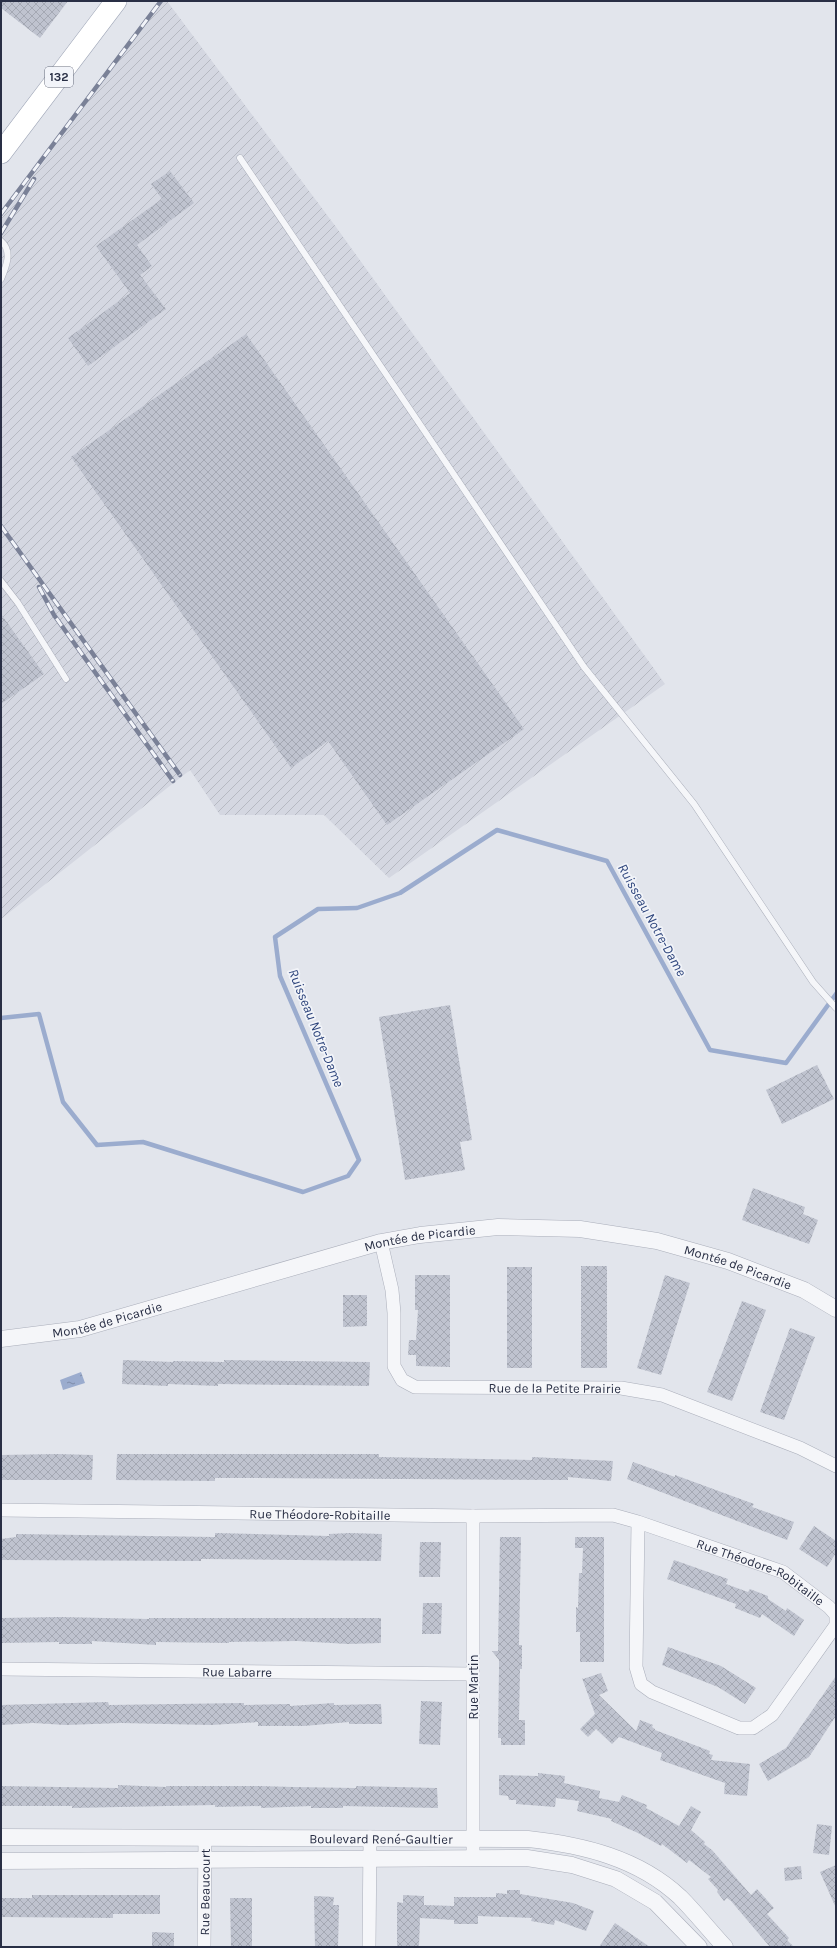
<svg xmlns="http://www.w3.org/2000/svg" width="837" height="1948" font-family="Karla,sans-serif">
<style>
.industrial{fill:url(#industrial-furrows)}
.water{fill:url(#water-ripples)}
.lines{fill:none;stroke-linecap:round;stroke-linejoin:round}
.stream{stroke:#9bacce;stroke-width:4.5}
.building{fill:url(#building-cross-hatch)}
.service-casing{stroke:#aaaeba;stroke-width:7}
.minor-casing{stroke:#aaaeba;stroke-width:14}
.tertiary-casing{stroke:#aaaeba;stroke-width:17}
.primary-casing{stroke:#a0a7b8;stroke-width:22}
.service{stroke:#f5f6f9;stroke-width:6}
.minor{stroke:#f5f6f9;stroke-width:13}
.tertiary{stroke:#f5f6f9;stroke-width:16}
.primary{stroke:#fff;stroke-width:21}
.rail-casing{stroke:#7a8197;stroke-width:4.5}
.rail{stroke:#f2f4f9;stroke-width:3;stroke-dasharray:9;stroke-linecap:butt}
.labels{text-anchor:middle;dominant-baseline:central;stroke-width:3.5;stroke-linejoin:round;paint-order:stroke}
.shield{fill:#f2f4f9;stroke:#656a7b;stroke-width:1}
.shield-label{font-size:12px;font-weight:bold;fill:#292f45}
.street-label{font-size:13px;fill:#292f45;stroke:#f2f4f9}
.water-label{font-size:14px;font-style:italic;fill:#2f467d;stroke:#f2f4f9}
</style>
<defs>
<pattern id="industrial-furrows" width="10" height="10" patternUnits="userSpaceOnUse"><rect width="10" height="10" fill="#d4d7e1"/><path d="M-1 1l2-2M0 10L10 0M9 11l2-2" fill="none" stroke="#b6b9c2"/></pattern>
<pattern id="water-ripples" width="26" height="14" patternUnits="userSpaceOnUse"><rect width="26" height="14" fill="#9bacce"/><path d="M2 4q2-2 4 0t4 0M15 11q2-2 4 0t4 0" fill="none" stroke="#7e8ca9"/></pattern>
<pattern id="building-cross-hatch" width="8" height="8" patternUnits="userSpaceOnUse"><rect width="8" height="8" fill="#bfc3cf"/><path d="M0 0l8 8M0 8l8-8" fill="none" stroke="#a4a8b3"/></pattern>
</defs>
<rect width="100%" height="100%" fill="#e2e5ec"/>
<path class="industrial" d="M163 1H167L336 227 665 684 389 878 324 815H220L190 770 1 919V219Z"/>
<path class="water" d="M81 1372 85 1383 63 1390 60 1380Z"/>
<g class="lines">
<path class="stream" d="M1 1018 39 1014 63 1102 97 1145 143 1142 303 1192 348 1176 359 1160 280 976 275 937 318 909 357 908 400 893 497 830 607 861 710 1050 786 1063 836 994"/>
</g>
<path class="building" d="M1 1H68L40 38 1 8Z
M170 171 194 203 137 245 152 266 140 275 166 309 88 366 68 338 130 293 96 246 162 199 151 184Z
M246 334 524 729 387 825 328 741 291 768 71 457Z
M1 614 44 674 1 704Z
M450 1005 472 1140 460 1142 465 1170 405 1180 379 1017Z
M817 1065 834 1099 782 1124 766 1090Z
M753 1188 805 1207 803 1214 818 1220 809 1244 742 1220Z
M581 1266H607V1368H581Z
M507 1267H532V1368H507Z
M415 1275H450V1367L416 1366V1355H408L409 1340H416L418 1310H415Z
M665 1275 690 1283 661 1375 637 1368Z
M343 1295H367V1326L343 1327Z
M742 1301 766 1310 732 1401 707 1392Z
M790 1328 815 1337 784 1420 760 1412Z
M123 1360 173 1362V1361L224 1362V1360L370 1362 369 1386 218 1384V1386L168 1384V1386L122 1384Z
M57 1454 93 1455 92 1480H1V1455Z
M117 1454H379V1457L532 1460V1457L613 1461 611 1481 568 1477V1480L240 1478H215V1481L116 1480Z
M633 1462 675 1477V1475L754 1504 752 1507 794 1522 787 1540 627 1479Z
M814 1526 836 1541V1553L827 1567 799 1549Z
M215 1533 329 1536V1534L350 1533 382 1534 381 1561 201 1559V1561L1 1560V1539L16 1537V1534L215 1537Z
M500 1537H521L519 1645H522V1669H520L519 1720H525V1745H501V1738H498L499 1669V1660L492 1651H498Z
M575 1537H604V1662H580V1632H576V1607L578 1608 579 1573H582L583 1548H575Z
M420 1542H441L440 1577H419Z
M674 1560 728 1579 726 1584 748 1592 750 1589 768 1596V1599L786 1611 787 1608 804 1620 794 1636 762 1614 760 1618 735 1608 736 1604 667 1579Z
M423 1603H442L441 1634H422Z
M60 1617 149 1619V1618H381V1643L348 1644 297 1641 229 1642V1643L156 1642V1645L92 1641V1644H59V1642L1 1643V1618Z
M668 1647 721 1666 756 1688 745 1704 718 1687 662 1665Z
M601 1673 608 1691 599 1695 636 1731 640 1720 653 1725 652 1727 655 1729V1730L710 1751 709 1754 713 1755 711 1760 750 1764 747 1796 724 1794 725 1783 660 1760 662 1753 619 1737 612 1744 596 1729 588 1737 580 1729 595 1714 582 1678 583 1679Z
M836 1676V1716L828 1728 809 1757 768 1781 759 1764 786 1748Z
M421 1701 442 1702 440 1745 419 1744Z
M108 1702 109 1705 244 1703V1705L290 1704V1706L334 1703V1705L381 1704 382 1724H349V1722L304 1726H258V1722L211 1725 121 1723 66 1725 33 1723 1 1725V1705Z
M538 1773 565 1776 564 1783 600 1791 599 1798 619 1802 622 1795 647 1805 646 1808 679 1826 691 1806 701 1812 691 1830 705 1842 704 1844 712 1850 751 1895 757 1889 774 1908 767 1914 789 1938 787 1940 794 1947H770L731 1901 727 1898 724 1901 717 1892 718 1890 708 1879 711 1877 689 1860 687 1863 662 1844 661 1846 638 1833 611 1821 612 1819 577 1811 579 1801 556 1798 555 1807 516 1804V1800H509L508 1796 499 1795V1775L538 1776Z
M118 1785 166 1787V1786H259L293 1787 356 1788V1786L437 1788 438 1808 343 1806V1808H311V1806L261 1808V1806L215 1807V1805L72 1808V1806H1V1786L118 1788Z
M817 1824 832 1826 829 1855 813 1853Z
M836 1865V1908L820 1872Z
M801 1866 802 1879 785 1881 784 1868Z
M507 1890H520V1894L573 1903 594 1911 586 1931 555 1920 554 1925 531 1921 532 1918 478 1916V1924H454V1920L420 1918 419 1947H397V1902L403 1903V1895L424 1896V1905L454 1906V1897H496V1893L507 1894Z
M32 1895H160V1914H113V1918L1 1917V1898H32Z
M314 1896 334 1897 333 1905H339L338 1947H315Z
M230 1898H252V1947H231Z
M615 1923 650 1947H599Z
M152 1932 174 1933V1947H152Z"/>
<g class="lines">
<defs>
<path id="service" d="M240 158 584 667 694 804 813 982 836 1008
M1 241C13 251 6 267 1 279
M1 581 18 603 66 679"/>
<g id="minor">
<path id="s1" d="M381 1242 392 1290 394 1313V1366L402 1380 415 1387 621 1388 662 1395 800 1448 836 1466"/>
<path id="s2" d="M1 1510 473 1516 613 1515 638 1522 783 1572 829 1607 836 1615V1625L772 1715 753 1728H739L652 1692 641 1684 636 1667 638 1522"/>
<path d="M473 1516V1858"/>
<path id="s3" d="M1 1669 473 1674"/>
<path id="s4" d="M204 1947 205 1837"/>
<path d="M369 1947 370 1837"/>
</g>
<g id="tertiary">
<path id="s5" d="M1 1339 80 1329 381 1242 420 1235 498 1227 580 1229 657 1241 728 1261 804 1290 836 1309"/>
<path id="s6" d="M1 1837 528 1839C583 1845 638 1858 680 1897 696 1913 710 1931 725 1947"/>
<path d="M1 1861 527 1858 572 1865 616 1879 655 1902 699 1947"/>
</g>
<path id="primary" d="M1 153 116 1"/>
</defs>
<use href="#service" class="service-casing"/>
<use href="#minor" class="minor-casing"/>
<use href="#tertiary" class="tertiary-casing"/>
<use href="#primary" class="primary-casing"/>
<use href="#service" class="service"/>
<use href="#minor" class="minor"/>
<use href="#tertiary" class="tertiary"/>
<use href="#primary" class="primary"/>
<defs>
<path id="rail" d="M1 214 161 1
M1 233 34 179
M1 526 180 775
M39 587 54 615 173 781"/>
</defs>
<use href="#rail" class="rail-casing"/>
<use href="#rail" class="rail"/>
</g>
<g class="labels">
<rect class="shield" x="45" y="67" width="28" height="20" rx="3"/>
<g class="shield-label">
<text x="59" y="77">132</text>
</g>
<g class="street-label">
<text stroke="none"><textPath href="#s5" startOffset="432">Montée de Picardie</textPath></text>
<text stroke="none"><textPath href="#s5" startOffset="756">Montée de Picardie</textPath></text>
<text stroke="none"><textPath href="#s5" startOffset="108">Montée de Picardie</textPath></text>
<text stroke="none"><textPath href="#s1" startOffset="296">Rue de la Petite Prairie</textPath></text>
<text stroke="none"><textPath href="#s2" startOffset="319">Rue Théodore-Robitaille</textPath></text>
<text stroke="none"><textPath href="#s2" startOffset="771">Rue Théodore-Robitaille</textPath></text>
<text stroke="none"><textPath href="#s3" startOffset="236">Rue Labarre</textPath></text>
<text transform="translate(473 1687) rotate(-90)">Rue Martin</text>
<text stroke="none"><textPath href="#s6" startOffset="380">Boulevard René-Gaultier</textPath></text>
<text stroke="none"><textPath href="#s4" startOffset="55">Rue Beaucourt</textPath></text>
</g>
<g class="water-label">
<text transform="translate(652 920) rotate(61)">Ruisseau Notre-Dame</text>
<text transform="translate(316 1028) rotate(68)">Ruisseau Notre-Dame</text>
</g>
</g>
<rect width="837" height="1948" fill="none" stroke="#292f45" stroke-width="4"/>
</svg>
